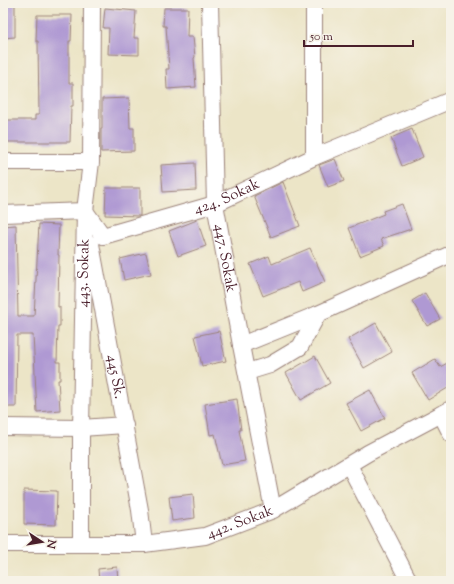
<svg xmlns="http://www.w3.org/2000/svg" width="454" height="584" font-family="'Sorts Mill Goudy',serif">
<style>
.building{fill:#af99d3}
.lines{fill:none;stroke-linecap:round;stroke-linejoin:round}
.street-casing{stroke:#9b8279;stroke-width:18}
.street{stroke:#fff;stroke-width:16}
.labels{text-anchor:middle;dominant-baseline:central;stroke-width:3.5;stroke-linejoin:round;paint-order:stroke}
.street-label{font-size:15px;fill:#4a1f2b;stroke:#f7f3e8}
</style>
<rect width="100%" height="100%" fill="#f7f3e8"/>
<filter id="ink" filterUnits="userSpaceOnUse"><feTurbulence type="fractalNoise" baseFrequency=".025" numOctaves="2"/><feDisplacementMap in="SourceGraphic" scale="8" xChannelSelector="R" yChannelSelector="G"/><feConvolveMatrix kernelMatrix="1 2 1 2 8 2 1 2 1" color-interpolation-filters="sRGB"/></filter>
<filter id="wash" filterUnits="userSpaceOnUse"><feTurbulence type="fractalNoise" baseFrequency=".012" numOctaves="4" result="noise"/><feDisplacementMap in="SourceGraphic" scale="16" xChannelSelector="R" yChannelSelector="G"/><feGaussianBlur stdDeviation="0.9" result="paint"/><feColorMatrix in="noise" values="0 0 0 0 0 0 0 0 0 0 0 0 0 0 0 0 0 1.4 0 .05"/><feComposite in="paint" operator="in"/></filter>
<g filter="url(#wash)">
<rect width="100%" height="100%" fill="#ece5c7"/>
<g id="blocks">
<path class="building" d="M3 3H15V37L3 38Z
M105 8 136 11 134 38H139V55L108 54 109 28H103Z
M164 8H188L187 37H193L195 57 194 58 196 87 167 89 166 69H169L166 26H163Z
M37 15H72L71 41H69V83H73V106H71L70 142H3V120H35V115H39L38 41H36Z
M129 98 130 128H134V151L101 152V129H102V99Z
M412 129 423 157 402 166 391 138Z
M335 159 344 181 328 187 319 165Z
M195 163 196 190 163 192 161 165Z
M283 182 300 226 271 237 254 196Z
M106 188H140V216L105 215Z
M402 204 411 229 381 239 384 246 360 256 349 228 384 214 383 211Z
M197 220 206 246 178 256 169 231Z
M39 224 59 225 58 255H59L58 307H60V326H58L57 362H60V380H58L60 410 37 412 33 335H17L16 407H3V226L16 225 18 316H34Z
M310 248 325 282 302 292 298 282 263 296 250 264 269 256 272 264Z
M146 253 151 274 124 280 120 259Z
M425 293 440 319 427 326 412 301Z
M376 323 392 352 364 368 348 339Z
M219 331 226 361 202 366 195 336Z
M315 356 330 383 301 400 286 373Z
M435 359 440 367 451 361V386L428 400 412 373Z
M370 390 385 418 361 431 346 403Z
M237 399 241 430H239L245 461 222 465 215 434 210 435 205 404Z
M24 490 57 491 56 525 24 524Z
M193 494 195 518 172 521 169 497Z
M117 567 118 581H99L98 569Z"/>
</g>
</g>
<g filter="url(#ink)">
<use href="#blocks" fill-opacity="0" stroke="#9b8279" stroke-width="1"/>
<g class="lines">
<defs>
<g id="street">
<path id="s1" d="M210 3 215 204 241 345 273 510"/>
<path d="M314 3V157"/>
<path d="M3 162H91"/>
<path id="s2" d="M3 214 85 211 103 236 215 204 314 157 451 100"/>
<path id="s3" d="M91 244 140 510 144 544"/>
<path d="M241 345 318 314"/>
<path d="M247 372 270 365 300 347 318 314 451 254"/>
<path d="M441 414 451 434"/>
<path d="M3 427 81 428 125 425"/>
<path d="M349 465 409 581"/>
<path id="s4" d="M3 544H144L205 536 273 510 368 453 451 409"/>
<path id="s5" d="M81 544V428L85 211 91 162 92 3"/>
</g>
</defs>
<use href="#street" class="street-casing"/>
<use href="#street" class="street"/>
</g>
</g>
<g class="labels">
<g class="street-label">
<text stroke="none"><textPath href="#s2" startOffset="243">424. Sokak</textPath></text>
<text stroke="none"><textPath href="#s1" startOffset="256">447. Sokak</textPath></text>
<text stroke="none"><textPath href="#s5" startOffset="271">443. Sokak</textPath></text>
<text stroke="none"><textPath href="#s3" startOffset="135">445 Sk.</textPath></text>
<text stroke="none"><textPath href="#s4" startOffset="240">442. Sokak</textPath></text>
</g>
</g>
<rect width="454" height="584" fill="none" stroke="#f7f3e8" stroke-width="16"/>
<g transform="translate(42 542) rotate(102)" stroke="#f7f3e8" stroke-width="3" paint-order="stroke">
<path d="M0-3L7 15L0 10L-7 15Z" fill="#4a1f2b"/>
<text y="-6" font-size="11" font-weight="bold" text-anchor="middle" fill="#4a1f2b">N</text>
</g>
<path d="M304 40v6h109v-6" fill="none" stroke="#4a1f2b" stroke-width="2"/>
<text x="310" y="40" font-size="12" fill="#4a1f2b" stroke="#f7f3e8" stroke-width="3" paint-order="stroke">50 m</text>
</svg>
